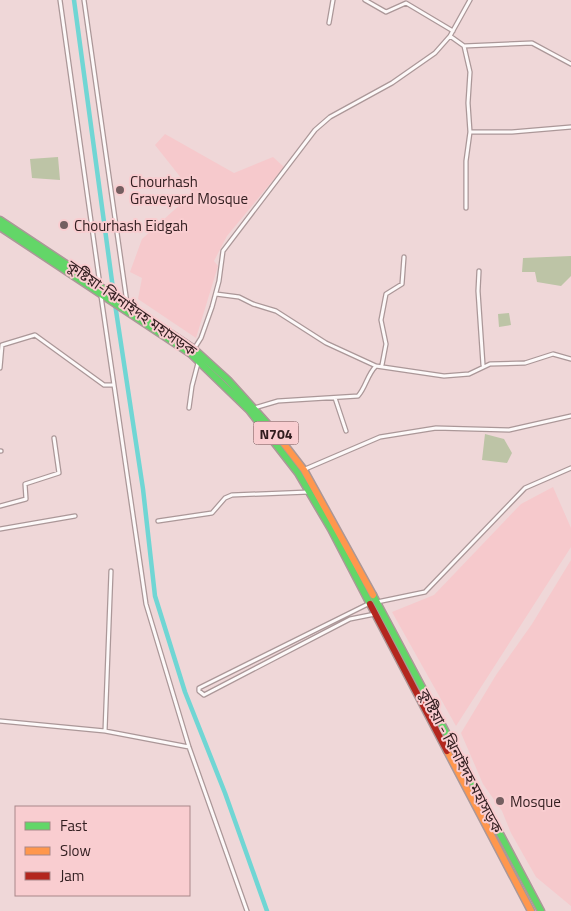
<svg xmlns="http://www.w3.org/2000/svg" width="571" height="911" font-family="'Titillium Web','Noto Sans Bengali',sans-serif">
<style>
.built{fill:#f6c9cc}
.green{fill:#bdc4a6}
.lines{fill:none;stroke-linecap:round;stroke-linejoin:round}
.canal{stroke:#70d6d4;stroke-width:4.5}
.street-casing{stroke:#ab9798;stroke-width:5.5}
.fast-casing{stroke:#ab9798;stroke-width:9}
.slow-casing{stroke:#ab9798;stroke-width:9}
.jam-casing{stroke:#ab9798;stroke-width:9}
.street{stroke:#fdf9f9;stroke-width:3}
.fast{stroke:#63d668;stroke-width:6}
.slow{stroke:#ff974d;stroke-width:6}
.jam{stroke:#b3261e;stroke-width:6}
.poi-dot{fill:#745e60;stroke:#f9cdd0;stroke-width:2}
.labels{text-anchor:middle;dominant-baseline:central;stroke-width:4;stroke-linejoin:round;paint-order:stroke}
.shield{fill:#f9cdd0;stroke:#6d5254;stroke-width:1}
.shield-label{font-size:14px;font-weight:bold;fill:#311d1f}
.poi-label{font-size:15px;fill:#311d1f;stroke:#f9cdd0;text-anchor:start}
.street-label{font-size:15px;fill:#311d1f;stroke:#f9cdd0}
</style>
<rect width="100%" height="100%" fill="#efd7d8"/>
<path class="built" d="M165 134 234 173 273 157 284 167 227 236 214 261 218 266 196 338 138 299 142 278 130 272 142 239 193 193 155 145Z
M553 487 571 528V547L456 726 392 612 434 595 521 504Z
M571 560V906L536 877 511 833 502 811 483 784 461 733 496 675 532 624Z"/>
<path class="green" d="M58 157 60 180 32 178 30 159Z
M571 256V276L561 286 537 282 535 272H522L523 258Z
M509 313 511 325 499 327 498 314Z
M485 434 504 439 512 453 507 463 482 460Z"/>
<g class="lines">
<path class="canal" d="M74 0 114 296
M115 304 143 489 155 596 185 692 225 793 267 911"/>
<defs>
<path id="street" d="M60 0 100 285
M84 0 127 303
M365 0 386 12 406 3 453 31
M329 23 333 0
M450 36 464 46 470 72 468 103 470 132 466 161V208
M464 46 532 43 571 64
M470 132H512L571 127
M479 271 478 291 483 365
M216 294 239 297 253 304 276 311 326 343 376 366
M101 296 146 604 189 747 247 911
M194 349 201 338 212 307 219 281 223 251 315 130 330 117 392 83 435 53 450 36 470 0
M382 365 386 344 381 320 386 294 402 284 404 257
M0 368 2 345 35 335 104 385H114
M335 398 346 431
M189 408 192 386 198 363
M254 408 278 401 358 396C366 387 367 375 376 366L444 376 469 374 490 364 525 363 553 354 571 359
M0 451H1
M303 470 380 437 436 428 509 430 571 416
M0 506 26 499 25 484 59 473 54 438
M158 521 212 513 225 498 232 495 309 492
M0 529 75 516
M377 602 425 592 525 488 571 468
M370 603 199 688V691L204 695 350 619 375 614
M0 721 105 731 189 747
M105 731 111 571"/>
<path id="fast" d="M0 220 194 349 228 380 274 431
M0 227 191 354 249 410 298 473 331 529 370 604
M373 595 541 911"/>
<path id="slow" d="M274 431 304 470 373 595
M447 751 531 911"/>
<path id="jam" d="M370 604 447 751"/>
</defs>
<use href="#street" class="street-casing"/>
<use href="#fast" class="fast-casing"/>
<use href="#slow" class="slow-casing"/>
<use href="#jam" class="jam-casing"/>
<use href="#street" class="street"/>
<use href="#fast" class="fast"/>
<use href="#slow" class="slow"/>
<use href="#jam" class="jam"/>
</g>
<g class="poi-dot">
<circle cx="120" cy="190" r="5"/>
<circle cx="64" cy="225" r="5"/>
<circle cx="500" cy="801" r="5"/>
</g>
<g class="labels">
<rect class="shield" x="253.5" y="421.5" width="45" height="23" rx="4"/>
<g class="shield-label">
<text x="276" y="433">N704</text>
</g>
<g class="poi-label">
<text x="130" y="181">Chourhash<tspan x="130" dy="17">Graveyard Mosque</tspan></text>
<text x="74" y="225">Chourhash Eidgah</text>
<text x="510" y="801">Mosque</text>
</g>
<g class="street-label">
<text transform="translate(132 308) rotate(35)">কুষ্টিয়া-ঝিনাইদহ মহাসড়ক</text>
<text transform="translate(461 761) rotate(62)">কুষ্টিয়া - ঝিনাইদহ মহাসড়ক</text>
</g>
</g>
<rect x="15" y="806" width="175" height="90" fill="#f9cdd0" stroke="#a98789"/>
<rect x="25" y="822" width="25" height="8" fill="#63d668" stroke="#a98789"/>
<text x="60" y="831" font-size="15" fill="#311d1f">Fast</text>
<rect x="25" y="847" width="25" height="8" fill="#ff974d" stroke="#a98789"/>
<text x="60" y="856" font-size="15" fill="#311d1f">Slow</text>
<rect x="25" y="872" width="25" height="8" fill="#b3261e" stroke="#a98789"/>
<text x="60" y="881" font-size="15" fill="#311d1f">Jam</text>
</svg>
